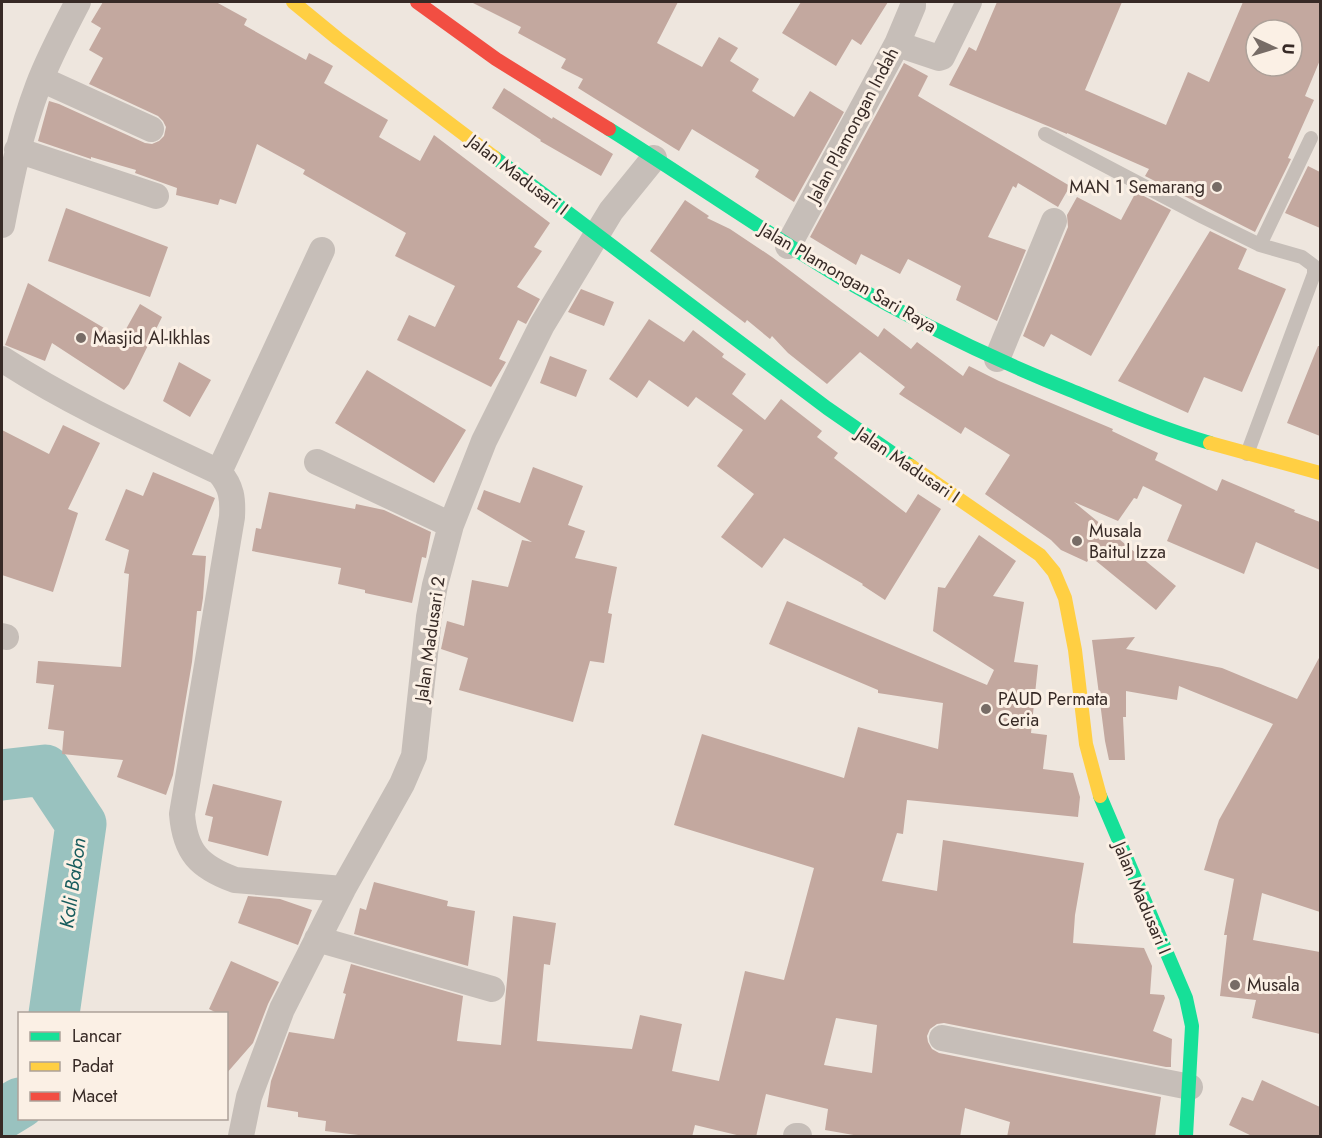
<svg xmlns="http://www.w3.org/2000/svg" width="1322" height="1138" font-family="Jost,sans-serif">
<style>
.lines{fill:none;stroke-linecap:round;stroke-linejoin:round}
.river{stroke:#99c2bf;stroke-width:51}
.building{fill:#c3a89f;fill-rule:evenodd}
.lane{stroke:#c6beb8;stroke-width:14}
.street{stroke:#c6beb8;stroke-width:26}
.fast{stroke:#16e098;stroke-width:14}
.slow{stroke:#ffcf43;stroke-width:14}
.jam{stroke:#f24e42;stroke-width:14}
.poi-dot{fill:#776c66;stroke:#fbf0e5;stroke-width:2}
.labels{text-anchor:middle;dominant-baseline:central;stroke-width:6;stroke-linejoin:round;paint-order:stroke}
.street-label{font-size:18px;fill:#372a26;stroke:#fbf0e5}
.poi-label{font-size:18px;fill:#372a26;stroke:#fbf0e5;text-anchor:start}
.water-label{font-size:20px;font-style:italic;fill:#185c5d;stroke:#fbf0e5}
</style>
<rect width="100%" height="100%" fill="#eee6de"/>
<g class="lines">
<path class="river" d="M2 775 45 770 81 824 54 1014
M2 1114 20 1103"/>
</g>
<path class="building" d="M103 2H216L247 19 244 25 306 60 309 53 333 66 324 83 388 120 379 137 420 161 434 135 550 223 534 247 542 251 517 287 540 299 526 324 518 320 499 359 506 362 491 387 397 340 409 315 435 327 455 286 395 256 406 233 303 174 305 170 257 144 236 204 220 199 218 205 176 195 177 188 135 173 136 170 91 157V159L38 141 49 101 59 104 145 143 152 144 159 141 164 136 166 127 163 121 158 116 89 84 103 58 89 50 101 28 91 22Z
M471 2H678L657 43 702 67 719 37 738 48 730 61 759 79 752 91 794 117 810 91 844 112 794 202 755 177 759 170 692 129 679 151 674 148 578 88 583 79 561 68 566 59 518 33 521 27Z
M801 2H888L861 45 852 39 836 66 782 33Z
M997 2H1122L1085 90 1166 125 1188 72 1209 82 1243 2H1320V60L1305 96 1314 100 1288 158 1291 159 1255 232 1145 176 1149 169 1067 133V134L949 85 969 47 976 51ZM1256 30H1292V66H1256Z
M904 63 928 76 918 96 1070 186 1058 207 1018 183 1016 188 1013 186 988 237 1026 250 997 321 956 300 961 286 908 259 900 274 861 254 856 265 810 237Z
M504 88 552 119 553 117 613 154 601 176 540 141 541 140 492 108Z
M1308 166 1320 172V228L1285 213Z
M1136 192 1171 210 1091 356 1051 334 1044 347 1023 336 1068 227 1067 215 1077 197 1121 220Z
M685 200 709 216 707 218 730 229 772 257 878 337 884 328 911 349 917 342 963 376 969 366 999 381 1113 429 1112 431 1158 453 1155 460 1217 491 1222 479 1295 510 1294 512 1320 522V570L1256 542 1244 574 1167 541 1182 505 1143 486 1137 499 1134 498 1118 521 1074 502 1176 586 1156 610 1090 556 1087 562 1061 550 1051 540 985 494 1010 455 965 427 961 434 899 394 905 387 860 352 827 384 788 353 772 336 770 339 747 320 745 323 650 251Z
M66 208 168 247 150 297 48 261Z
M1210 231 1247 249 1238 269 1286 289 1242 392 1204 377 1188 413 1118 381Z
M28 283 121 338 140 304 162 317 129 384 124 390 52 343 45 361 5 345Z
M581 289 614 302 604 326 568 312Z
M649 319 684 342 693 330 724 354 722 357 746 374 732 394 765 420 781 399 822 431 817 437 838 453 834 458 906 513 918 494 941 509 885 600 862 585 863 584 784 538 762 568 721 537 754 494 717 466 743 430 696 397 688 407 649 380 637 398 609 379Z
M1318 346H1320V436L1287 423Z
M550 356 587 370 576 397 540 383Z
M179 362 211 380 190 417 163 401Z
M367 370 466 430 434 483 335 423Z
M63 425 100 443 68 509 78 513 53 592 2 575V430L49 454Z
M533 467 583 486 568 525 585 531 575 558 617 567 608 613 612 614 604 663 590 661 573 722 459 690 468 658 441 649 447 621 464 626 472 580 508 587 522 540 532 542 477 509 484 490 520 503Z
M153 472 215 498 192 555 206 556 203 598 201 611H197L192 662 173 775 166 795 117 777 123 760 62 754 64 731 48 729 54 685 36 683 38 661 121 667 129 574 124 573 129 550 105 540 126 489 143 496Z
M269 492 355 509 356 504 384 510 431 532 426 558 422 557 412 603 365 593V590L338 584 341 568 252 551 256 528 261 529Z
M979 535 1016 561 993 596 1024 602 1014 662 1038 665 1031 733 1047 735 1043 769 1073 773 1080 797 1078 817 907 800 903 834 897 833 882 881 937 891 943 840 1084 863 1075 915 1073 943 1144 948 1152 966 1150 994 1164 995 1165 998 1153 1031 1172 1039 1171 1060V1067H1166L944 1023 937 1024 930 1029 927 1036 928 1042 932 1049 939 1053 1161 1097 1155 1137H1007L1010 1122 965 1108 960 1137H865L825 1130 828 1109 766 1094 756 1137H745L695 1125 692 1137H375L325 1131 326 1121 298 1117V1112L267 1107 271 1081 289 1032 334 1039 346 994 343 993 351 964 463 996 457 1041 501 1045 513 916 556 923 550 965 544 964 537 1041 632 1049 640 1015 682 1024 672 1071 719 1081 745 971 784 980 814 868 674 825 702 734 844 778 858 727 938 749 943 703 878 693V690L769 644 787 601 987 685 994 670 933 631 938 587 945 588ZM836 1018 877 1025 872 1073 824 1065Z
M1135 637 1126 649 1222 668 1297 699 1320 656V912L1262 893 1253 940 1320 952V1034L1252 1018 1256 1000 1220 996 1227 935H1224L1234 879 1204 870 1219 820 1273 724 1179 686 1177 700 1126 691V717H1123L1125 760H1109L1105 741 1092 640Z
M213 784 282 801 268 856 208 841 213 817 205 815Z
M374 882 448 901 447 906 475 911 468 966 354 934 360 908 366 910Z
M248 896 280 899 312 910 298 945 238 923Z
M231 961 279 982 268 1004 253 1043 226 1074V1014H219L209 1009Z
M1262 1080 1320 1107V1137H1254L1229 1125 1242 1097 1253 1101Z"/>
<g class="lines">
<path class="lane" d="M1045 134 1203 217 1260 245
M1247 454 1314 274V266L1302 257 1260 245 1311 138"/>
<path class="street" d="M897 44 939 58 942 57 969 2
M41 79 151 129
M17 150 156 196
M2 225C11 178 21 131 38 86 49 57 64 29 78 2
M788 246 897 44 913 6V2
M2 359C71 404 145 437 219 472 232 487 233 499 232 517L182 814C185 852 199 867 235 880L343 889
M997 359 1054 221
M317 462 451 525
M219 472 322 250
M2 636 6 637
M317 939 492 989
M942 1038 1190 1087
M241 1136 249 1097 282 1009 343 889 402 784 414 756 429 617 435 585 451 525 484 441 542 325 611 211 654 158
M796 1136H799"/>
<path class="fast" d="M609 129C689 179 766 233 846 281 918 323 993 359 1070 390 1116 409 1162 429 1210 443
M494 157 827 408 911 466
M1100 796 1186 998 1192 1026 1186 1136"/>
<path class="slow" d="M293 2 338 39 494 157
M1210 443 1320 473
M911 466 1040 555 1054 572 1065 598 1075 650 1086 744 1100 796"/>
<path class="jam" d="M417 2 496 59 609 129"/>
</g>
<g class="poi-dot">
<circle cx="1217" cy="187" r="6"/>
<circle cx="81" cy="338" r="6"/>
<circle cx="1077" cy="541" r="6"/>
<circle cx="986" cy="709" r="6"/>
<circle cx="1235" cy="985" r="6"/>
</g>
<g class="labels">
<g class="street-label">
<text transform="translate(853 125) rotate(-62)">Jalan Plamongan Indah</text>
<text transform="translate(518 175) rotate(37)">Jalan Madusari I</text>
<text transform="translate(848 278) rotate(30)">Jalan Plamongan Sari Raya</text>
<text transform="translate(908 465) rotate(34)">Jalan Madusari I</text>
<text transform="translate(430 639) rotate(-82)">Jalan Madusari 2</text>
<text transform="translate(1142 898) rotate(67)">Jalan Madusari I</text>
</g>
<g class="poi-label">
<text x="1205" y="187" text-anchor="end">MAN 1 Semarang</text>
<text x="93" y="338">Masjid Al-Ikhlas</text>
<text x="1089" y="531">Musala<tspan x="1089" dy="21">Baitul Izza</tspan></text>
<text x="998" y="699">PAUD Permata<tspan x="998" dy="21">Ceria</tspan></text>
<text x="1247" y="985">Musala</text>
</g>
<g class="water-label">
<text transform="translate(73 883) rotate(-82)">Kali Babon</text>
</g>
</g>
<rect width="1322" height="1138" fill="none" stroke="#372a26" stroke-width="6"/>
<rect x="18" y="1012" width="210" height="108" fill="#fbf0e5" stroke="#ada199" stroke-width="1.5"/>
<rect x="30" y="1032" width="30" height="9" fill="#16e098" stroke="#ada199" stroke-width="1.5"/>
<text x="72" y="1042" font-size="18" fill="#372a26">Lancar</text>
<rect x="30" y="1062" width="30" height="9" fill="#ffcf43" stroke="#ada199" stroke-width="1.5"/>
<text x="72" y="1072" font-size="18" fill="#372a26">Padat</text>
<rect x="30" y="1092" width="30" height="9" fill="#f24e42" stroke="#ada199" stroke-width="1.5"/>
<text x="72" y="1102" font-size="18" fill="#372a26">Macet</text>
<g transform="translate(1274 48) rotate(94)"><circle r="28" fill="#fbf0e5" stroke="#ada199" stroke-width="1.5"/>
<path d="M0-4.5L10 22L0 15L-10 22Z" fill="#776c66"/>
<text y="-9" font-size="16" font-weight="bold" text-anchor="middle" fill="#372a26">U</text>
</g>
</svg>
